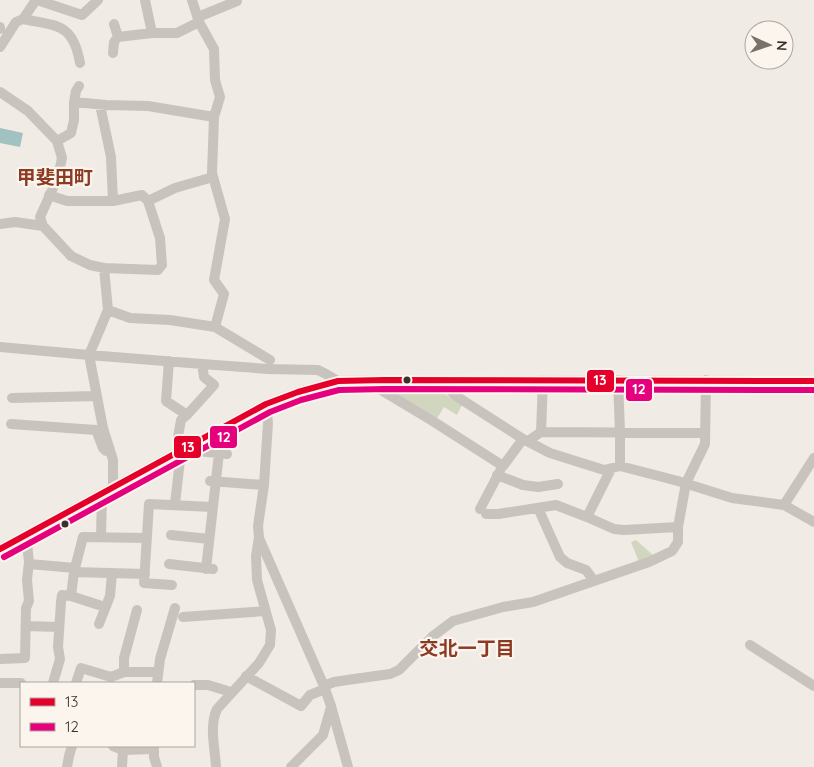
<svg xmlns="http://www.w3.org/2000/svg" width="814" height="767" font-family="Quicksand,'Noto Sans JP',sans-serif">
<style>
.green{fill:#d1d6bf}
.water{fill:#a1c2c1}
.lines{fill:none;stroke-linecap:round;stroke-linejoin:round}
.minor{stroke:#c9c3be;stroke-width:10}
.bus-1-casing{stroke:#fbf5ee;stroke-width:10}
.bus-2-casing{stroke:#fbf5ee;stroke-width:10}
.bus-1{stroke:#e4002b;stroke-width:6}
.bus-2{stroke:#e5007d;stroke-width:6}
.bus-dot{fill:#3b302b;stroke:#fbf5ee;stroke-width:2}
.labels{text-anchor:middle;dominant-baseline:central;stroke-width:4.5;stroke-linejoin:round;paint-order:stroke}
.neighbourhood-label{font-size:19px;font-weight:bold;fill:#8c3b22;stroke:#fbf5ee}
.line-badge{stroke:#fbf5ee;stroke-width:2}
.badge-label{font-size:14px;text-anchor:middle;font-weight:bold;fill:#fff}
</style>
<rect width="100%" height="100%" fill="#f0ebe5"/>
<path class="green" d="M382 385 433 386 462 405 457 415 444 407 436 420Z
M636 540 654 556 639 562 631 542Z"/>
<path class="water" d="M0 128 23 133 20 147 0 143Z"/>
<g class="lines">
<path class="minor" d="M37 0 82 15 98 0
M145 0 152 33H177L199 22 214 49 215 80 220 97 214 117
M192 0 199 22
M198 17 237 1 236 0
M23 19C57 26 73 23 80 63
M114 24 118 37
M0 27V29
M0 47 16 22 23 19 36 0
M113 53 114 42 118 37 152 33
M0 92 28 111 57 141 62 158 58 177 40 217 43 226 71 256 90 265 104 268 158 270 162 265 160 238 148 201 142 195 113 201H67L49 195
M74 102 76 91 79 86
M100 105 111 157 113 201
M57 141 71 133 74 120V102L106 105 148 106 214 117 212 173 225 219 214 280 224 294 215 327
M148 201 175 188 213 177
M0 224 15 222 43 226
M104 268 108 310 89 355 103 428 113 460V488
M108 310 130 318 170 320 215 327 270 360
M0 347 89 355 202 364 268 369 318 370 326 374 338 381
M169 361 166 401 187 415 214 385 204 377 202 364
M618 380 620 432V466
M366 381 431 420 503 466 523 439
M441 381 456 396 523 439 550 453 604 470 620 466 678 481 732 498 784 505 814 522
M12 398 97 396
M11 424 96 430 103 448 106 451
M541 432 543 380
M178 437 181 420 187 415
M528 441 541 432 705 433
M186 447 198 451 227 454
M497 475 523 485 538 487 558 484
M210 481 264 485
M175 504 181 451
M784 505 814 458
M538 508 560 557 567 563 586 570 594 581
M480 509 500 471
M486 514H498L556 505 587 517 614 529 624 530 678 527
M587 517 611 469
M171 535 209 539
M101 537 102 495
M259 538 324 686 331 706 348 767
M0 549 266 404 298 392 338 381 385 380 814 381
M29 564 75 568
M169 564 213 569
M206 569 219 453
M145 574 74 572 83 537 147 538
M172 585 144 583 149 504 212 507
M71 596 105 607
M183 617 265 611
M99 624 110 596 112 574
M26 626 59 627
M750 645 814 686
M0 659 25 658 26 608 29 601 27 580 29 562 26 535
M124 672V658L137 610
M246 676 301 706 310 695 325 689
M0 683H21
M53 683 60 659 58 647 61 602 62 595 71 596 74 572
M76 683 81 668 111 677 124 672H158
M157 683 160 659 175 608
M194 685H208L231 692
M324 686 334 682 347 680 390 674 399 670 433 636 453 621 503 607 533 602 649 562 672 551 678 542V527L686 483 705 444 706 380
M113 746 123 750 122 767
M123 750 154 749V757L157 767
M67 767 69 756 72 746
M216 767C215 748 209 726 217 709L259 663 270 645 271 630 257 580 256 556 259 537 258 526 264 485 268 423 266 404
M291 767 323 735 331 707"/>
<defs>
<path id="bus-1" d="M0 549 266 404 298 392 338 381 385 380 814 381"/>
<path id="bus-2" d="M4 557 270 412 301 400 339 390 385 389 814 390"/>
</defs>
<use href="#bus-1" class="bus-1-casing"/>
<use href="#bus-2" class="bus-2-casing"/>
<use href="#bus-1" class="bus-1"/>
<use href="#bus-2" class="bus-2"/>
</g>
<g class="bus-dot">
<circle cx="407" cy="380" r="4.5"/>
<circle cx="65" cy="524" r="4.5"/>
</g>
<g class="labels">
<g class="neighbourhood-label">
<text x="55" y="177">甲斐田町</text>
<text x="467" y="648">交北一丁目</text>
</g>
</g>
<g class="line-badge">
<rect x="586" y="369" width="29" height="24" rx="5" fill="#e4002b"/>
<rect x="625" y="378" width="28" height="24" rx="5" fill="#e5007d"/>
<rect x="209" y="425" width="29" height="24" rx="5" fill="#e5007d"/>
<rect x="173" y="435" width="29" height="24" rx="5" fill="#e4002b"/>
</g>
<g class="badge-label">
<text x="600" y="385">13</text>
<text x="639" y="394">12</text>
<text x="224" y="442">12</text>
<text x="188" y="452">13</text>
</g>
<rect x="20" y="682" width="175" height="65" fill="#fbf5ee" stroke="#aea6a0"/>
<rect x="30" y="698" width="25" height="8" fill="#e4002b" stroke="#aea6a0"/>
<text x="65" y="707" font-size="15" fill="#3b302b">13</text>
<rect x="30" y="723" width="25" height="8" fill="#e5007d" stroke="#aea6a0"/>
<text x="65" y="732" font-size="15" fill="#3b302b">12</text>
<g transform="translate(769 45) rotate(93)"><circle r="24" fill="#fbf5ee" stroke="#aea6a0"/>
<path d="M0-4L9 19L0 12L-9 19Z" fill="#7a716c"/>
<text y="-8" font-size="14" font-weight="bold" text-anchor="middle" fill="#3b302b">N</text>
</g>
</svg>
